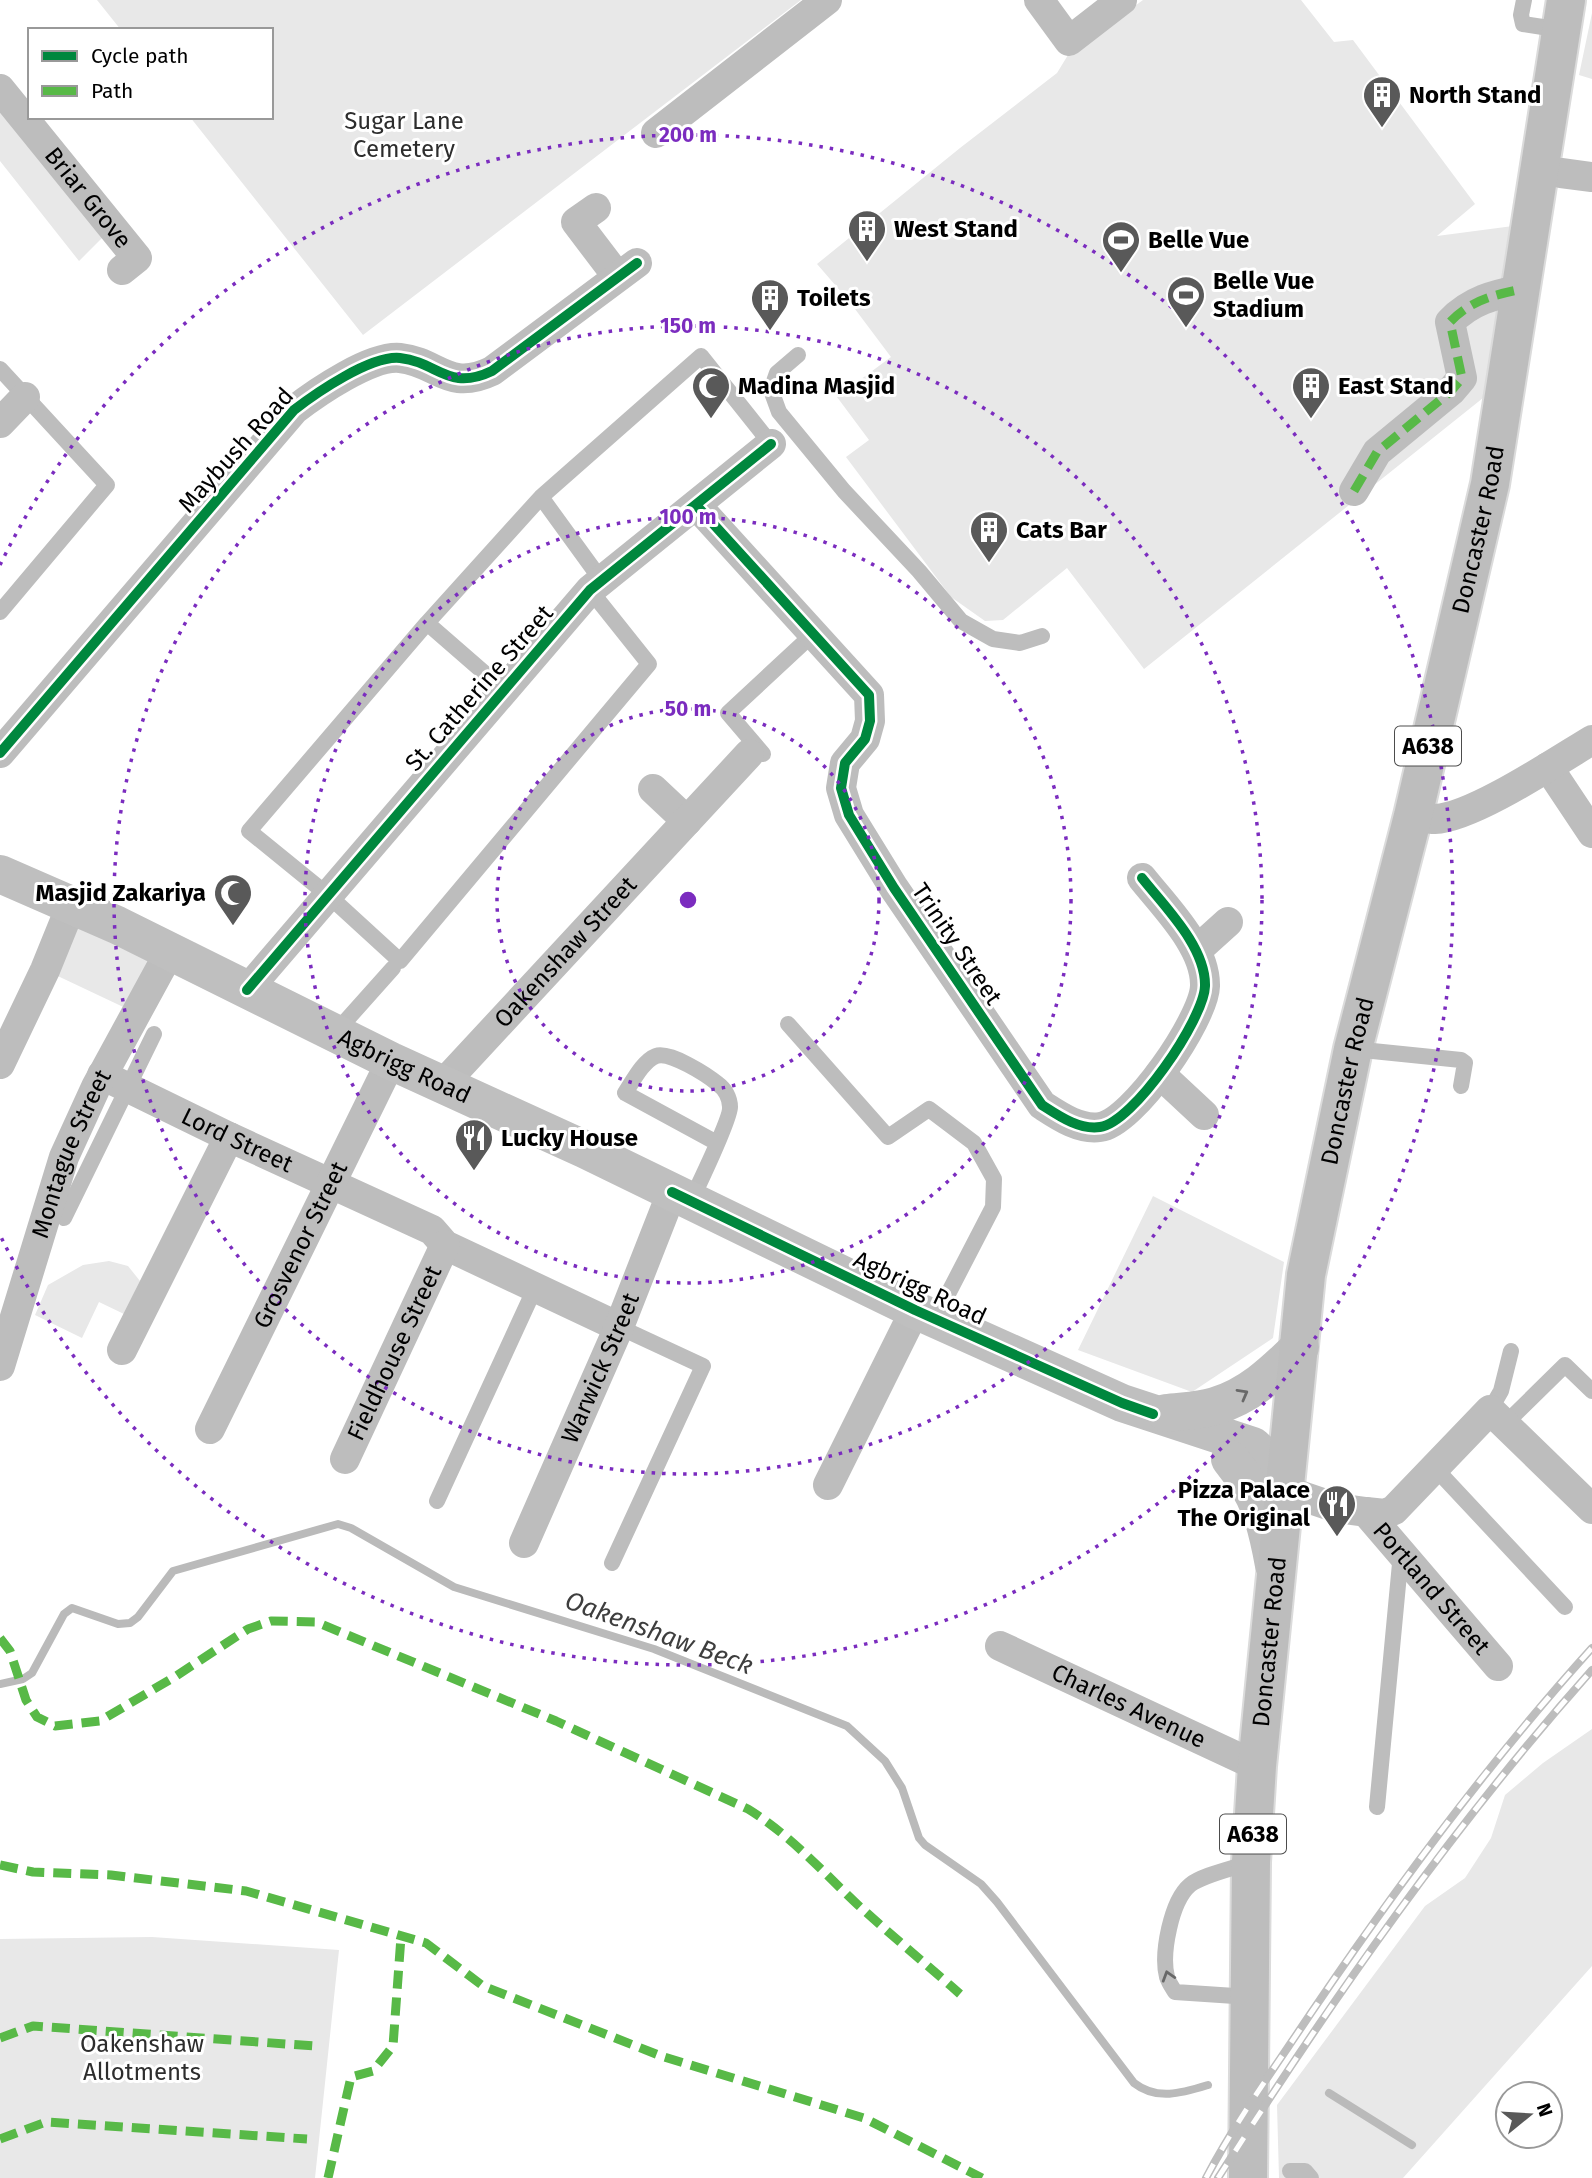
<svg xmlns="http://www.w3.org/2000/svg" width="1592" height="2178" font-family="'Fira Sans',sans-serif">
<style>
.green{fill:#e8e8e8}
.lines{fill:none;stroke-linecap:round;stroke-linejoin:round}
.stream{stroke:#bababa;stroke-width:8}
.highway-casing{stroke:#dbdbdb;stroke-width:42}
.lane{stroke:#bdbdbd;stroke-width:16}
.street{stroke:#bdbdbd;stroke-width:30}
.secondary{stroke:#bfbfbf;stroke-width:38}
.highway{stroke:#bdbdbd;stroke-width:38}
.rail-casing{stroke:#bdbdbd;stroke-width:8}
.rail{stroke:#fff;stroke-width:5;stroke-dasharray:16;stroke-linecap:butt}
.quiet{stroke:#58b947;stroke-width:9;stroke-dasharray:18 9;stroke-linecap:butt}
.cycleway-casing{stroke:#fff;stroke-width:15}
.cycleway{stroke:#00873e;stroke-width:10}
.oneway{stroke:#696969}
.oneway2{stroke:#686868}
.ring{fill:none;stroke:#7b2cbf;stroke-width:3.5;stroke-dasharray:3.5 7}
.labels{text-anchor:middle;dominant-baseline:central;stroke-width:6;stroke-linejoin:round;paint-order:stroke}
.shield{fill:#fff;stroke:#4c4c4c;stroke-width:2}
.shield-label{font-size:23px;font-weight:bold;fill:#000}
.poi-label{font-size:24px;font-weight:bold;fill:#000;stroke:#fff;text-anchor:start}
.park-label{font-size:24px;fill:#2d2d2d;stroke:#fff}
.street-label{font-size:24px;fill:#000;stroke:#fff}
.water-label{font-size:26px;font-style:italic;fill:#3e3e3e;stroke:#fff}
.centre{fill:#7b2cbf;stroke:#fff;stroke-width:3.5}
.ring-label{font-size:21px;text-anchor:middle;font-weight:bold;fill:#7b2cbf;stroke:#fff;stroke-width:6;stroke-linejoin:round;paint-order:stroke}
</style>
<rect width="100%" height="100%" fill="#fff"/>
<path class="green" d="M97 0H801L363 335 190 117H271V30H121Z
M1143 0H1301L1334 42 1353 40 1475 204 1437 236 1513 226 1493 390 1144 669 1067 568 1003 620 985 621 951 597 846 457 869 440 837 397 891 357 849 301 817 264 960 148 1057 73 1068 55Z
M1592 13V79L1579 75Z
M0 105 105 235 79 261 0 161Z
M71 906 169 953 136 1013 45 970Z
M1153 1196 1284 1262 1273 1338 1192 1392 1078 1350Z
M109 1261 128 1266 140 1281 124 1314 99 1302 82 1338 35 1315 48 1285 83 1265Z
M1592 1729V1966L1403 2178H1279L1277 2105 1425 1906 1465 1878 1491 1838 1505 1795 1543 1763Z
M152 1937 339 1950 315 2178H0V1939Z"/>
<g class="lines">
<path class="stream" d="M0 1684 23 1679 32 1673 64 1614 72 1608 118 1624 130 1623 138 1617 173 1571 338 1524 351 1528 454 1587 654 1649 847 1726 885 1761 902 1788 919 1838 925 1845 981 1884 997 1902 1134 2083C1157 2101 1182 2093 1208 2085
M1329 2093 1412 2145"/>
<defs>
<g id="highway">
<path id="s11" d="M1248 2178 1251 1862 1257 1766 1306 1275 1353 1049 1413 816 1490 484 1566 0"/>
</g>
</defs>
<use href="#highway" class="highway-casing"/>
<path class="lane" d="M1524 0 1521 15 1523 24 1562 30
M798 355 777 373 771 390 779 412 844 491 919 571 961 621 993 639 1020 643 1042 636
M0 369 107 485 0 612
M541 497 602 581
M590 590 649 664 400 961 329 896 249 831 427 623 541 497 701 356 771 444
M427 623 504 690
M763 754 728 713 812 635
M788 1024 888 1137 929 1109 974 1143 994 1179 993 1207 935 1319
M335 1033 393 968
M1353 1049 1461 1060 1465 1063 1461 1086
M691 1201C698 1186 731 1118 730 1107 730 1098 725 1089 718 1084 707 1075 670 1051 656 1056 643 1061 633 1081 625 1093L717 1143
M64 1218 154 1034
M1490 1410 1501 1391 1511 1351
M1505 1424 1565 1365 1592 1391
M1434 1467 1565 1607
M437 1501 535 1288
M612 1563 703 1366 619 1327
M1377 1807 1401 1553
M1250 1997 1175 1992C1172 1987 1169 1983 1167 1977 1161 1954 1171 1901 1190 1885 1202 1875 1235 1868 1251 1862
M1290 2171H1305L1311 2178"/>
<g class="street">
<path d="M1039 0 1069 41 1122 0"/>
<path id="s1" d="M0 89 137 258 122 270"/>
<path d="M656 133 827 0"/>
<path d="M1561 173 1592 177"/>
<path d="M596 208 576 222 617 276"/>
<path d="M0 423 25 397"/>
<path d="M1354 491 1377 452 1451 391 1462 378 1450 322C1471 300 1494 295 1522 289"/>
<path d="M696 505 869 695 870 721 865 739 845 763 841 788 849 815 894 888 1042 1105C1059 1116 1079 1130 1100 1127 1133 1123 1204 1019 1205 986 1206 947 1165 907 1142 878"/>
<path d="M0 753 294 410C316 393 371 355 400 358 438 362 448 392 492 371L637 263"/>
<path d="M1548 767 1592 833"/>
<path d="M653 789 687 821"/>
<path d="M1413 816C1420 817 1428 819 1435 819 1472 818 1557 761 1592 740"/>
<path d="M1197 950 1228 922"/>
<path d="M247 990 590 590 771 444"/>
<path d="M0 1064 45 970 71 906"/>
<path d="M1160 1074 1204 1115"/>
<path id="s2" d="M102 1075 229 1137 432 1230 445 1245 619 1327"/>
<path id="s3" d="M443 1084 749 754"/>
<path d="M122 1350 229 1137"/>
<path id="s4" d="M0 1366 64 1157 96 1087 169 953"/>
<path id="s5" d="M210 1429 391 1061"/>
<path id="s6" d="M345 1459 445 1245"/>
<path d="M828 1485 915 1310"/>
<path id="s7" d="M1284 1490 1337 1508 1366 1512 1498 1666"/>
<path d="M1366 1512 1385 1514 1394 1510 1490 1410 1592 1509"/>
<path id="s8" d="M524 1543 619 1327 672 1192"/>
<path id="s9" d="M1000 1646 1257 1766"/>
</g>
<g class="secondary">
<path id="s10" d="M0 874 117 925 391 1061 584 1149 915 1310 1122 1403 1253 1446 1271 1463 1284 1490"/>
<path d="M1166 1413C1182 1411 1200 1411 1215 1406 1250 1396 1275 1371 1300 1347"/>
<path d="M1230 1459C1259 1495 1266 1521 1274 1565"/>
</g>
<use href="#highway" class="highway"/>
<defs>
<path id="rail" d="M1206 2178C1236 2121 1275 2067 1311 2013 1397 1886 1489 1762 1592 1648
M1218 2178C1331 2001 1452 1827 1592 1670"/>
</defs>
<use href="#rail" class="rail-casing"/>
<use href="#rail" class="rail"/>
<path class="quiet" d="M1354 491 1377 452 1451 391 1462 378 1450 322C1471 300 1494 295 1522 289
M0 1638 10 1651 26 1700 37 1717 55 1726 100 1721 176 1676 248 1629 271 1621 316 1622 556 1721 748 1809C790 1835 822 1871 858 1905 891 1935 926 1964 960 1994
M0 1865 33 1872 111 1875 246 1891 426 1943 483 1986 661 2056 864 2118 982 2178
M0 2038 33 2026 315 2046
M0 2139 46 2122 307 2139
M328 2178 351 2077 373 2071 393 2046 401 1937"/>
<defs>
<path id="cycleway" d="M696 505 869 695 870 721 865 739 845 763 841 788 849 815 894 888 1042 1105C1059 1116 1079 1130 1100 1127 1133 1123 1204 1019 1205 986 1206 947 1165 907 1142 878
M0 753 294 410C316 393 371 355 400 358 438 362 448 392 492 371L637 263
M247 990 590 590 771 444
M672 1192 915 1310 1122 1403 1153 1414"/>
</defs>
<use href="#cycleway" class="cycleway-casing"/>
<use href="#cycleway" class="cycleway"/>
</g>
<defs><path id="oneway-chevron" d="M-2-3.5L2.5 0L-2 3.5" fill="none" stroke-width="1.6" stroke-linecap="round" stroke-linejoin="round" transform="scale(1.75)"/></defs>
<use class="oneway" href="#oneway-chevron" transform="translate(1243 1394) rotate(-29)"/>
<use class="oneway2" href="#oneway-chevron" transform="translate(1168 1976) rotate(-107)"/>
<g class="ring">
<circle cx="688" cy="900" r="191"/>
<circle cx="688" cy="900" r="383"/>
<circle cx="688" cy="900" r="574"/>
<path d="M0 565A765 765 0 1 1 0 1235"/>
</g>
<defs>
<symbol id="building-pin" viewBox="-11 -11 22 30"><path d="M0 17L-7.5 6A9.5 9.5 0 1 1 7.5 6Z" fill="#595959" stroke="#fff"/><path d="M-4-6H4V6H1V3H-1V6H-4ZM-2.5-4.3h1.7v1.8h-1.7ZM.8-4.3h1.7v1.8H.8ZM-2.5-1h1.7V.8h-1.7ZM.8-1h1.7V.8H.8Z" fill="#fff"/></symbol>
<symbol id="stadium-pin" viewBox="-11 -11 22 30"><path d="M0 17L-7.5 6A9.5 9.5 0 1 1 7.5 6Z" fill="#595959" stroke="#fff"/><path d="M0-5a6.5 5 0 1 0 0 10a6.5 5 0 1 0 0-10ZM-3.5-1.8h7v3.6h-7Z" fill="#fff"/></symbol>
<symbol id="mosque-pin" viewBox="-11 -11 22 30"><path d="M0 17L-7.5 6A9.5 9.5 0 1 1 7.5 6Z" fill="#595959" stroke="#fff"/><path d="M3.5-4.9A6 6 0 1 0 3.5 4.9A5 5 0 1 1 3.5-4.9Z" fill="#fff"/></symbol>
<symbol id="restaurant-pin" viewBox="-11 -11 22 30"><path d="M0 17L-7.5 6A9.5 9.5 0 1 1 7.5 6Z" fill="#595959" stroke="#fff"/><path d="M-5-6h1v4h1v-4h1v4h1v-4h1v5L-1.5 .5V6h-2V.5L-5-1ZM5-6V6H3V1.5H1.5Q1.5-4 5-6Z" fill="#fff"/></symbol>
</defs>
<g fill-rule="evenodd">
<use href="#building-pin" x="1360" y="73" width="44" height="60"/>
<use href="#building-pin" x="845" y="207" width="44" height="60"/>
<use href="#stadium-pin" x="1099" y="218" width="44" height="60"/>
<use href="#stadium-pin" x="1164" y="273" width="44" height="60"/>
<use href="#building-pin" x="748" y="276" width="44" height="60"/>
<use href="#mosque-pin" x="689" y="364" width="44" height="60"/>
<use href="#building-pin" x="1289" y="364" width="44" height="60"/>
<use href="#building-pin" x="967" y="508" width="44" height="60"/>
<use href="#mosque-pin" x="211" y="871" width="44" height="60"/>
<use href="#restaurant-pin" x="452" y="1116" width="44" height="60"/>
<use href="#restaurant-pin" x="1315" y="1482" width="44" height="60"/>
</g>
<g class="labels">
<g class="shield">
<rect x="1395" y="726.5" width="66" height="39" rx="5"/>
<rect x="1220" y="1814.5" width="66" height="39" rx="5"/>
</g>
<g class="shield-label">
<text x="1428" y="746">A638</text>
<text x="1253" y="1834">A638</text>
</g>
<g class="poi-label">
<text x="1409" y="95">North Stand</text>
<text x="894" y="229">West Stand</text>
<text x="1148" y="240">Belle Vue</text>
<text x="1213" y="281">Belle Vue<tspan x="1213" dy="28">Stadium</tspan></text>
<text x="797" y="298">Toilets</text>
<text x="738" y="386">Madina Masjid</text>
<text x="1338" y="386">East Stand</text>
<text x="1016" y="530">Cats Bar</text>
<text x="206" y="893" text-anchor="end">Masjid Zakariya</text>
<text x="501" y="1138">Lucky House</text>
<text x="1310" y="1490" text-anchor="end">Pizza Palace<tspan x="1310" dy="28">The Original</tspan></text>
</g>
<g class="park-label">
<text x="404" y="121">Sugar Lane<tspan x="404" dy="28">Cemetery</tspan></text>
<text x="142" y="2044">Oakenshaw<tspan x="142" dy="28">Allotments</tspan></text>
</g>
<g class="street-label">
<text stroke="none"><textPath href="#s1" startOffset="140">Briar Grove</textPath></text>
<text transform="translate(236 450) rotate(-48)">Maybush Road</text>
<text stroke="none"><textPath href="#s11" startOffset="1671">Doncaster Road</textPath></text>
<text transform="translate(479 688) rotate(-49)">St. Catherine Street</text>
<text transform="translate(957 944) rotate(56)">Trinity Street</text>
<text stroke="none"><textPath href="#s3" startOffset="180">Oakenshaw Street</textPath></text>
<text stroke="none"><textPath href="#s10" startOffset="448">Agbrigg Road</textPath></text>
<text stroke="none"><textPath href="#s11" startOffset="1104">Doncaster Road</textPath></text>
<text stroke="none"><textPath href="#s2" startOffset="150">Lord Street</textPath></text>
<text stroke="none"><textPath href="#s4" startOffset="224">Montague Street</textPath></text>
<text stroke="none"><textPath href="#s5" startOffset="205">Grosvenor Street</textPath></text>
<text transform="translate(920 1288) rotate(25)">Agbrigg Road</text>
<text stroke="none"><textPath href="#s6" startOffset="117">Fieldhouse Street</textPath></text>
<text stroke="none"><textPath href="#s8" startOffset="191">Warwick Street</textPath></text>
<text stroke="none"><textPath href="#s7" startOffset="186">Portland Street</textPath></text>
<text stroke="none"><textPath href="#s11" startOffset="537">Doncaster Road</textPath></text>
<text stroke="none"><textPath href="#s9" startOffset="142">Charles Avenue</textPath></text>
</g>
<g class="water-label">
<text transform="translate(659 1633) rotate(20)">Oakenshaw Beck</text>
</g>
</g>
<circle cx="688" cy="900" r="10" class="centre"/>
<g class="ring-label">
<text x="688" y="142">200 m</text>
<text x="688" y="333">150 m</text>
<text x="688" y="524">100 m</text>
<text x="688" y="716">50 m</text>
</g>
<rect x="28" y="28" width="245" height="91" fill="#ffffff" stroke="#999999" stroke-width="2"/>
<rect x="42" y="51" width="35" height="10" fill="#00873e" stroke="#999999" stroke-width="2"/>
<text x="91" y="63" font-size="21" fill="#000000">Cycle path</text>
<rect x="42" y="86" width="35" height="10" fill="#58b947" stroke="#999999" stroke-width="2"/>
<text x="91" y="98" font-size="21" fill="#000000">Path</text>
<g transform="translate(1529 2115) rotate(72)"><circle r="33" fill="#ffffff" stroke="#999999" stroke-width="2"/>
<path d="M0-5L12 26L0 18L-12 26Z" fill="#595959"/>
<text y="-10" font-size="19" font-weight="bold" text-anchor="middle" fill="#000000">N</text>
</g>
</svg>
